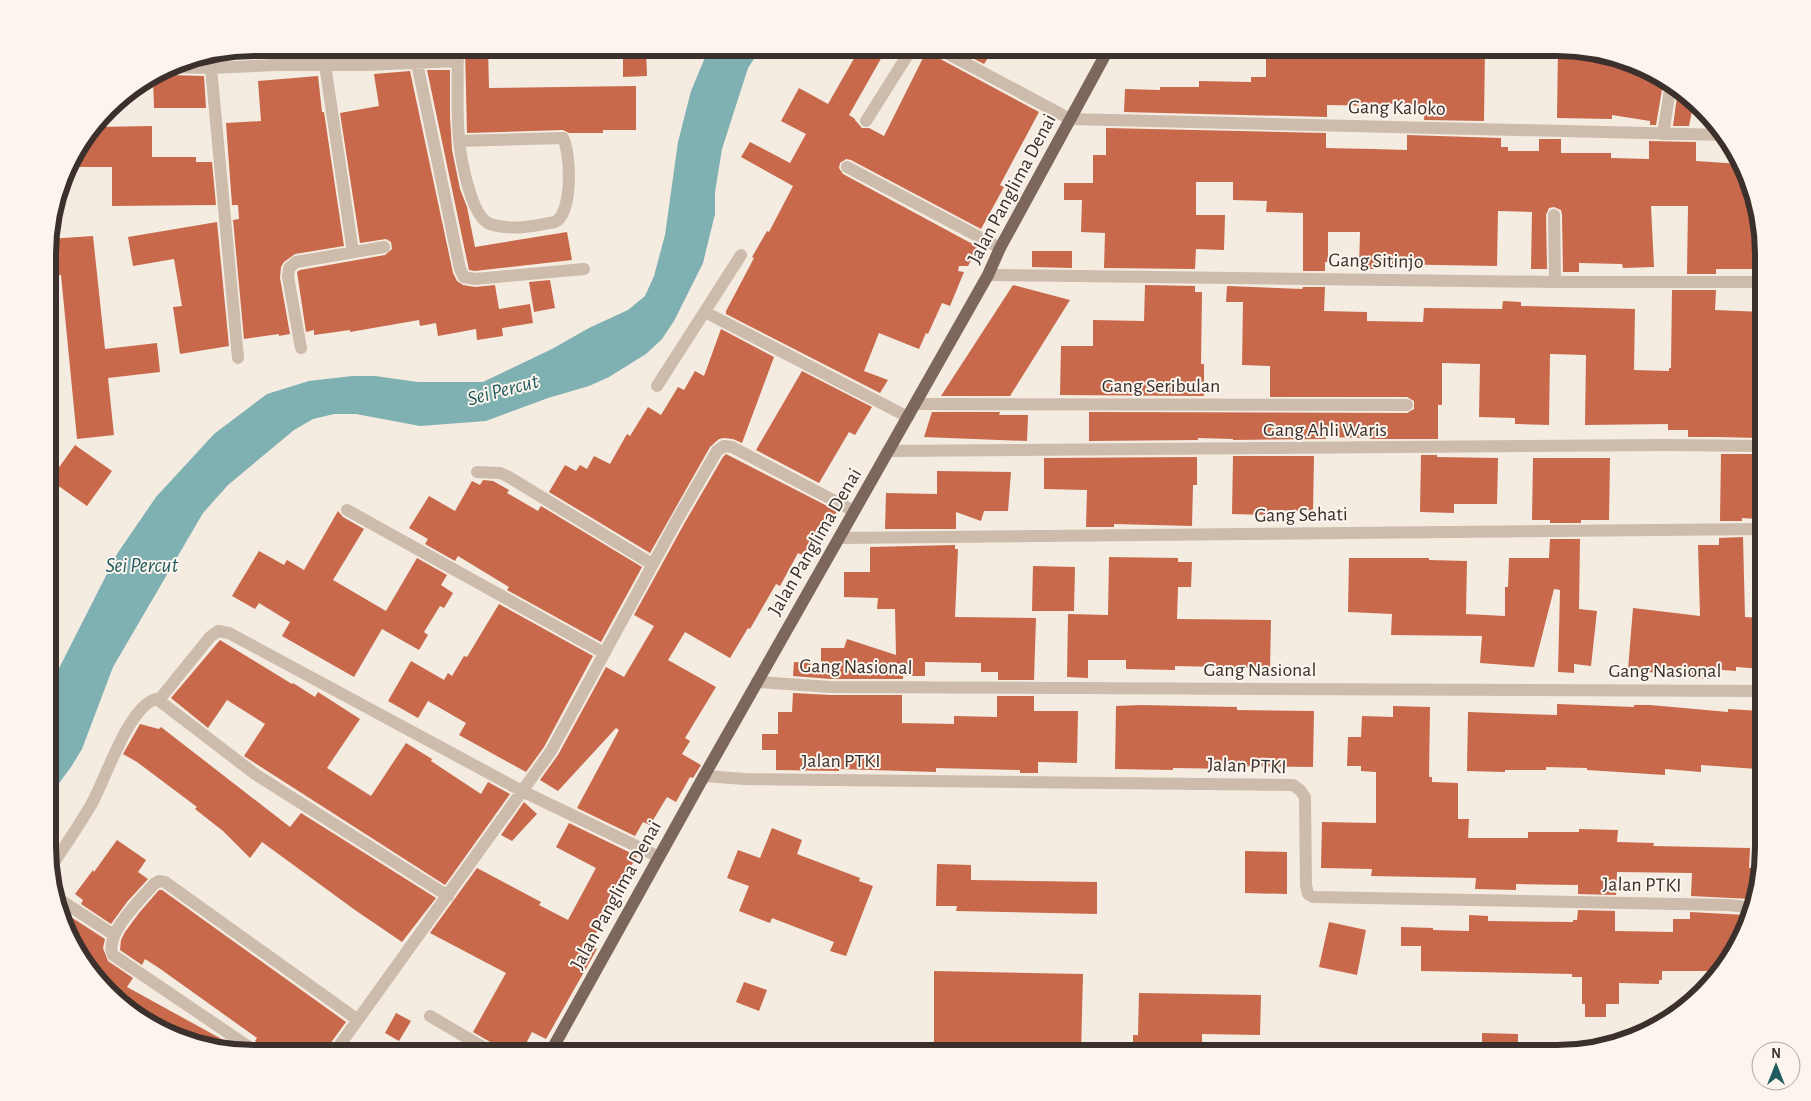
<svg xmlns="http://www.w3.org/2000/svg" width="1811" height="1101" font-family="'Alegreya Sans',sans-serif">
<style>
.water{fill:#7fb0b2}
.building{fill:#c8694b}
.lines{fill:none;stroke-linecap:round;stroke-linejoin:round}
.minor{stroke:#cdbbac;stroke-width:12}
.major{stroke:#7d675c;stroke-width:12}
.labels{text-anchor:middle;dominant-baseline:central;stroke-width:4;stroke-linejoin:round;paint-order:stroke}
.street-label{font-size:20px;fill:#3b302b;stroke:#fbf5ee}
.water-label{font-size:21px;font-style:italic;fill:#1f5a5e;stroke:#fbf5ee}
.rim{fill:none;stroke:#3b302b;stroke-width:6}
</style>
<rect width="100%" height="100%" fill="#f4ebe1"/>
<path class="water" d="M709 48H761L748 68 722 149 715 192V214L703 263 674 321 662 339 646 354 609 377 589 386 548 398 486 421 420 426 356 414H334L313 419 294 430 228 485 203 513 113 667 82 749 71 767 49 797V688L117 554 156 497 214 434 267 394 309 381 352 376H375L418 382H483L552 349 589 328 628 310 645 296 654 276 665 235 678 142 691 91Z"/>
<path class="building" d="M465 48H488L489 88 636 86V130H603V133H569L563 130 467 133Z
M623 48H646L647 76 623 77Z
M860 48H887L849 115 855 119V120L862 128H869L884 136 928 48 933 55 1039 112 1000 185 1004 187 981 229 851 160 846 159 840 163 839 168 843 174 978 247 968 266H959L958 271 964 272 950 306 942 303 928 334 926 333 919 349 879 333 864 371 888 380 880 393 726 314V311L754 258 752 257 767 231 769 232 793 186 741 157 750 142 790 163 806 134 781 121 799 88 828 104Z
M953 48H994L984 64Z
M1331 48H1485L1484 121 1424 120 1425 105 1388 104V106L1327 105V117L1124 112 1125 89 1160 90V87H1199V81L1251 82V77H1266V54H1278V51L1331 52Z
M1558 48 1611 55 1664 78 1656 125H1650V121L1612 115V119L1557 118Z
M427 70H450V117L452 150 460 189 467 207 475 247 567 232 572 260 475 271 469 270Z
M162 71 169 75 204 76 206 108H154L153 77Z
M410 71 453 273 457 281 463 285 475 287 495 285 499 309 530 304 533 323 502 328 503 336 477 340 476 329 438 336 436 323 420 326 419 320 350 332V330L314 335V330L306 332 297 272 300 270 385 255 392 249 391 242 386 239 360 243 340 113 379 106 374 74Z
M318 76 322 112H324L344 246 295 254 284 262 281 267 280 278 290 334 279 336V334L244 339 233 220 239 219 238 205H232L226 123 261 121 258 81Z
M1678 89 1694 101 1689 126H1673Z
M152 126V157H196V162H212L216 205 112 206V167H67L69 162 96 127Z
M1106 128 1326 133V148L1373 149 1407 150V135L1501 138V147H1508V151H1539V139H1561V153H1611V158L1649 159V141L1696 142V161L1740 164 1763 240V269H1716V274H1687L1688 206H1651L1654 267 1623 268 1622 264 1579 263V272H1563L1562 215 1561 210 1554 207 1549 208 1546 215 1547 269H1531L1532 212 1498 211 1497 266 1379 264 1378 269H1359L1360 232H1328V262H1325V271H1303V213L1266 212 1267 201 1233 200V182H1196V215H1225L1224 250 1196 249 1195 269 1104 268 1105 233 1081 232 1082 200H1064V183H1093V155H1106Z
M217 222 229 346 180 354 173 307 182 306 174 259 133 266 128 237Z
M93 236 105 349 157 343 160 372 108 378 114 435 77 439 61 275 49 276V239Z
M1032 251H1072V268L1032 267Z
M550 280 555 308 534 312 529 282Z
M1013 285 1070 300 1010 396H941Z
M1145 285 1195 286V292H1202L1201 364H1204V396L1060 395 1061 346H1093V320L1144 321Z
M1227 286 1302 289 1303 287H1325L1324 311 1367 312V321L1423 322 1424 308 1502 309 1503 301 1521 302V306L1635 309 1634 370 1669 371V368H1671L1672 290H1716L1715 310 1763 312V428H1758V438L1717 437H1688V430H1668V424L1585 425 1586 355 1550 354 1549 425 1515 424V418L1479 417 1480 364 1442 363V405H1438V439H1370V438L1326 437V439L1233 440V439L1198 438V440L1089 441V412L1407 413 1414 409V401L1407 397H1270V366L1242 365 1243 302H1226Z
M721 329 774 357 742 443 733 439 724 438 719 439 710 447 650 553 549 492 565 465 576 471 580 465 587 469 594 456 610 464 627 434 630 436 648 407 661 415 678 387 684 390 695 371 704 376Z
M802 371 872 407 855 435 849 432 819 483 756 450Z
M932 412H1000L999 415H1028L1027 441 924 437Z
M75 445 112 471 87 506 50 480Z
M726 454 837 511 814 551 809 548 804 556 798 553 780 586 776 584 750 629 748 628 730 658 685 632 668 660 716 687 685 738 690 741 682 754 701 765 693 778 690 777 676 802 667 797 650 825 643 822 635 836 577 808 619 730 616 728 558 791 540 780 558 755 606 667 624 677 654 626 634 615 684 524 723 457Z
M1721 454H1758L1757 519 1742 518V521H1720Z
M1421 455H1437V457L1498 458 1497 504H1454V513L1420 512Z
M1233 456H1314L1313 511 1269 510V515L1232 514Z
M1197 457V485H1193L1192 526 1114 524V527H1086L1087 490 1044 489V458Z
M1533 458H1610L1609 520H1581V523H1550V520H1532Z
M937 471 1011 472 1008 511H984L981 521 956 512V529H885L886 493 937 494Z
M483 480 493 481 509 490 507 493 538 511 541 506 642 567 601 642 507 590 509 587 458 556 455 561 425 544 428 539 409 528 429 496 455 511 472 481 480 485Z
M338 511 343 517 364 529 333 580 386 611 417 558 447 575 441 585 453 593 444 608 440 606 424 632 428 635 419 650 382 629 354 677 282 636 290 622 259 603 255 609 232 596 259 551 284 565 287 560 304 570Z
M1743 537 1745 617 1763 618V669L1736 667V671L1711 669 1710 679 1690 678 1691 672 1658 669V673L1628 670 1633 608 1700 616 1698 545H1719V538Z
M1550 539H1580L1579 609 1597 611 1591 666 1574 664V673L1558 672 1560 590 1554 589 1534 667 1480 663 1482 636 1391 635 1392 614 1348 612 1349 558H1429V560L1467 561 1466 614 1505 616V587H1508L1509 558H1549Z
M955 545V549H958L955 617 1036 618 1034 680H998V672H981V663L925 662V676H903V679H831L793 676 794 662 821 663V648H844L847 639 896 655 895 609H877L878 598 844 597V572H870V547Z
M1109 557 1178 558V562H1192L1191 587H1178L1177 619 1271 620 1270 668 1175 666V670L1126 669V660H1088V678L1067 677 1068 614 1108 615Z
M1033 566 1075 567 1074 611H1032Z
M499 604 593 656 544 747 526 772 459 735 466 723 428 701 418 718 388 701 411 661 444 680 448 673 452 676 464 656 467 657Z
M220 640 292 684 293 683 315 697 318 692 360 719 327 768 371 796 406 743 432 759 431 761 481 794 488 782 510 794 445 885 244 756 265 724 227 700 208 728 171 698Z
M793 693 831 695H902V723L954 724V716L997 717V696H1034V711H1078L1077 763 1038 762V773H1020V770L936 768V772L839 769V771L776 770V750H762V734H778V712H792Z
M1557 704 1634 707V705H1650L1728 712V709L1761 711 1757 769 1701 765V772L1665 769V775L1587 770V768L1546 767V770H1505V772L1467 771 1468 712 1557 715Z
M1141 705 1237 707V710L1314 711 1313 767 1236 766V769L1173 768V770L1115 769 1116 706Z
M1393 706 1430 707 1429 777H1432V782L1458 783V819H1469L1468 838H1528V832H1579V829L1618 830 1617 842 1654 843 1653 846 1750 848 1749 868H1757V880L1751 899 1691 896 1692 873 1617 872 1616 895 1578 894V885L1516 884V890L1475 889 1476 878 1371 876 1372 869 1321 868 1322 822 1376 823V772L1361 771V766H1347L1348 737H1361L1362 716 1393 717Z
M140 724 159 729 161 727 290 827 301 813 436 898 402 942 355 910 262 842 250 858 223 831 195 809 197 807 137 762 123 754Z
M524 802 537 814 512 841 501 835Z
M569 823 637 856 624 879 626 880 595 935 597 936 591 946 597 949 546 1039 532 1032 521 1053H501L497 1046 473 1032 506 973 430 933 477 868 541 902 539 905 568 920 596 868 556 847Z
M772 828 802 840 797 854 860 878 859 881 873 886 846 956 830 951 834 942 772 918 770 923 739 911 749 886 727 878 738 850 760 858Z
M117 840 146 860 138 872 148 879 127 902 111 924 81 904 83 900 75 894 93 870 94 872Z
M1245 851 1287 852V894L1245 893Z
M937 864 971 865V880L1097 882V914L956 911 957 906H936Z
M159 890H162L346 1022 327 1048 326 1053H266L263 1047 255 1041 257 1038 159 968 145 959 142 965 120 950 121 940 125 932 139 913Z
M1578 910 1615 911V931L1673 932V919H1690V912L1746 915 1736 951 1721 969H1713V971H1662V980H1659V984L1619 983V1004H1606V1017H1585V1004H1582V977H1572V974L1421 971V946H1401V927L1433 928V930L1469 931V915L1488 916V921L1573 922V920H1577Z
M71 917 105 939 103 948 108 961 133 978 127 987 227 1042 242 1052 200 1046 150 1026 82 961 67 922Z
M1329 922 1366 930 1357 975 1319 967Z
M934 971 1083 974 1081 1053H934Z
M744 982 767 990 759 1011 736 1002Z
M1139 993 1261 995 1260 1035 1202 1034V1053H1133V1035H1138Z
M396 1013 411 1021 399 1041 385 1033Z
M1482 1033 1518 1034V1053H1482Z"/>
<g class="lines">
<path class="minor" d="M457 48C459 78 456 109 459 140 461 159 471 217 490 224 511 231 535 226 555 222 573 213 571 154 563 138L459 141
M937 48 1070 119 1724 135
M417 63 460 269 464 277 475 279 584 269
M275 65H366L458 61
M325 65 353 252
M169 67 211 68 275 65 273 48
M211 68 238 358
M866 121 912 48
M1663 134 1671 83
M847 167 1000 248
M1554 215 1555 282
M988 275 1555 282H1763
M705 312 908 417
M301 348 288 277 289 268 296 262 384 247
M657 386 741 255
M915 404 1407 405
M888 451 1665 445 1763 446
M477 472 500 473 507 476 652 564
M347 510 604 653
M839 538 1763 529
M757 682 831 687 1763 691
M159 700 210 637 218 631 229 633 522 791 659 857
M704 776 745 779 1293 785 1300 790 1305 797 1306 885 1308 894 1313 897 1727 905 1749 907
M49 870C63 849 78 827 91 805 105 781 129 704 157 699L255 774 448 896
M59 899 114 935
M430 1016 493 1053
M258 1053 113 955C103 935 142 898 154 884L159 881 165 882 358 1020
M334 1053 551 751 677 520 717 451 724 446 732 447 854 511"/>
<path class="major" d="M550 1053 704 776 988 275 1000 248 1109 48"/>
</g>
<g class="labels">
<g class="street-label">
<text transform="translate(1397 108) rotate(1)">Gang Kaloko</text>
<text transform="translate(1012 189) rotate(-62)">Jalan Panglima Denai</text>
<text transform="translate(1376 261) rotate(1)">Gang Sitinjo</text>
<text x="1161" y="386">Gang Seribulan</text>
<text x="1325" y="430">Gang Ahli Waris</text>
<text transform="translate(1301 515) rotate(-1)">Gang Sehati</text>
<text transform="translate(815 542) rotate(-60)">Jalan Panglima Denai</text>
<text transform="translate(856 667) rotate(1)">Gang Nasional</text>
<text x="1260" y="670">Gang Nasional</text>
<text x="1665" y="671">Gang Nasional</text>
<text x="841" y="761">Jalan PTKI</text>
<text transform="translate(1247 766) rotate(2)">Jalan PTKI</text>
<text transform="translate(1642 885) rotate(1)">Jalan PTKI</text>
<text transform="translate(616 895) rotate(-61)">Jalan Panglima Denai</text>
</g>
<g class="water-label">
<text transform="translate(503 390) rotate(-15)">Sei Percut</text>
<text x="142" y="565">Sei Percut</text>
</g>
</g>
<path d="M0 0H1811V1101H0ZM254 56H1557A198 198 0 0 1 1755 254V847A198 198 0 0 1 1557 1045H254A198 198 0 0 1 56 847V254A198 198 0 0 1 254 56Z" fill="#fbf5ee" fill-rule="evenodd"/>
<path class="rim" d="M254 56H1557A198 198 0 0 1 1755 254V847A198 198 0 0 1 1557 1045H254A198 198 0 0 1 56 847V254A198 198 0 0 1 254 56Z"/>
<g transform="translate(1776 1066)"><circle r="24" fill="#fbf5ee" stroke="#aea6a0"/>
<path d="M0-4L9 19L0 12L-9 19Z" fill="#1f5a5e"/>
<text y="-8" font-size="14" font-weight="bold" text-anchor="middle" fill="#3b302b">N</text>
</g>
</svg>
